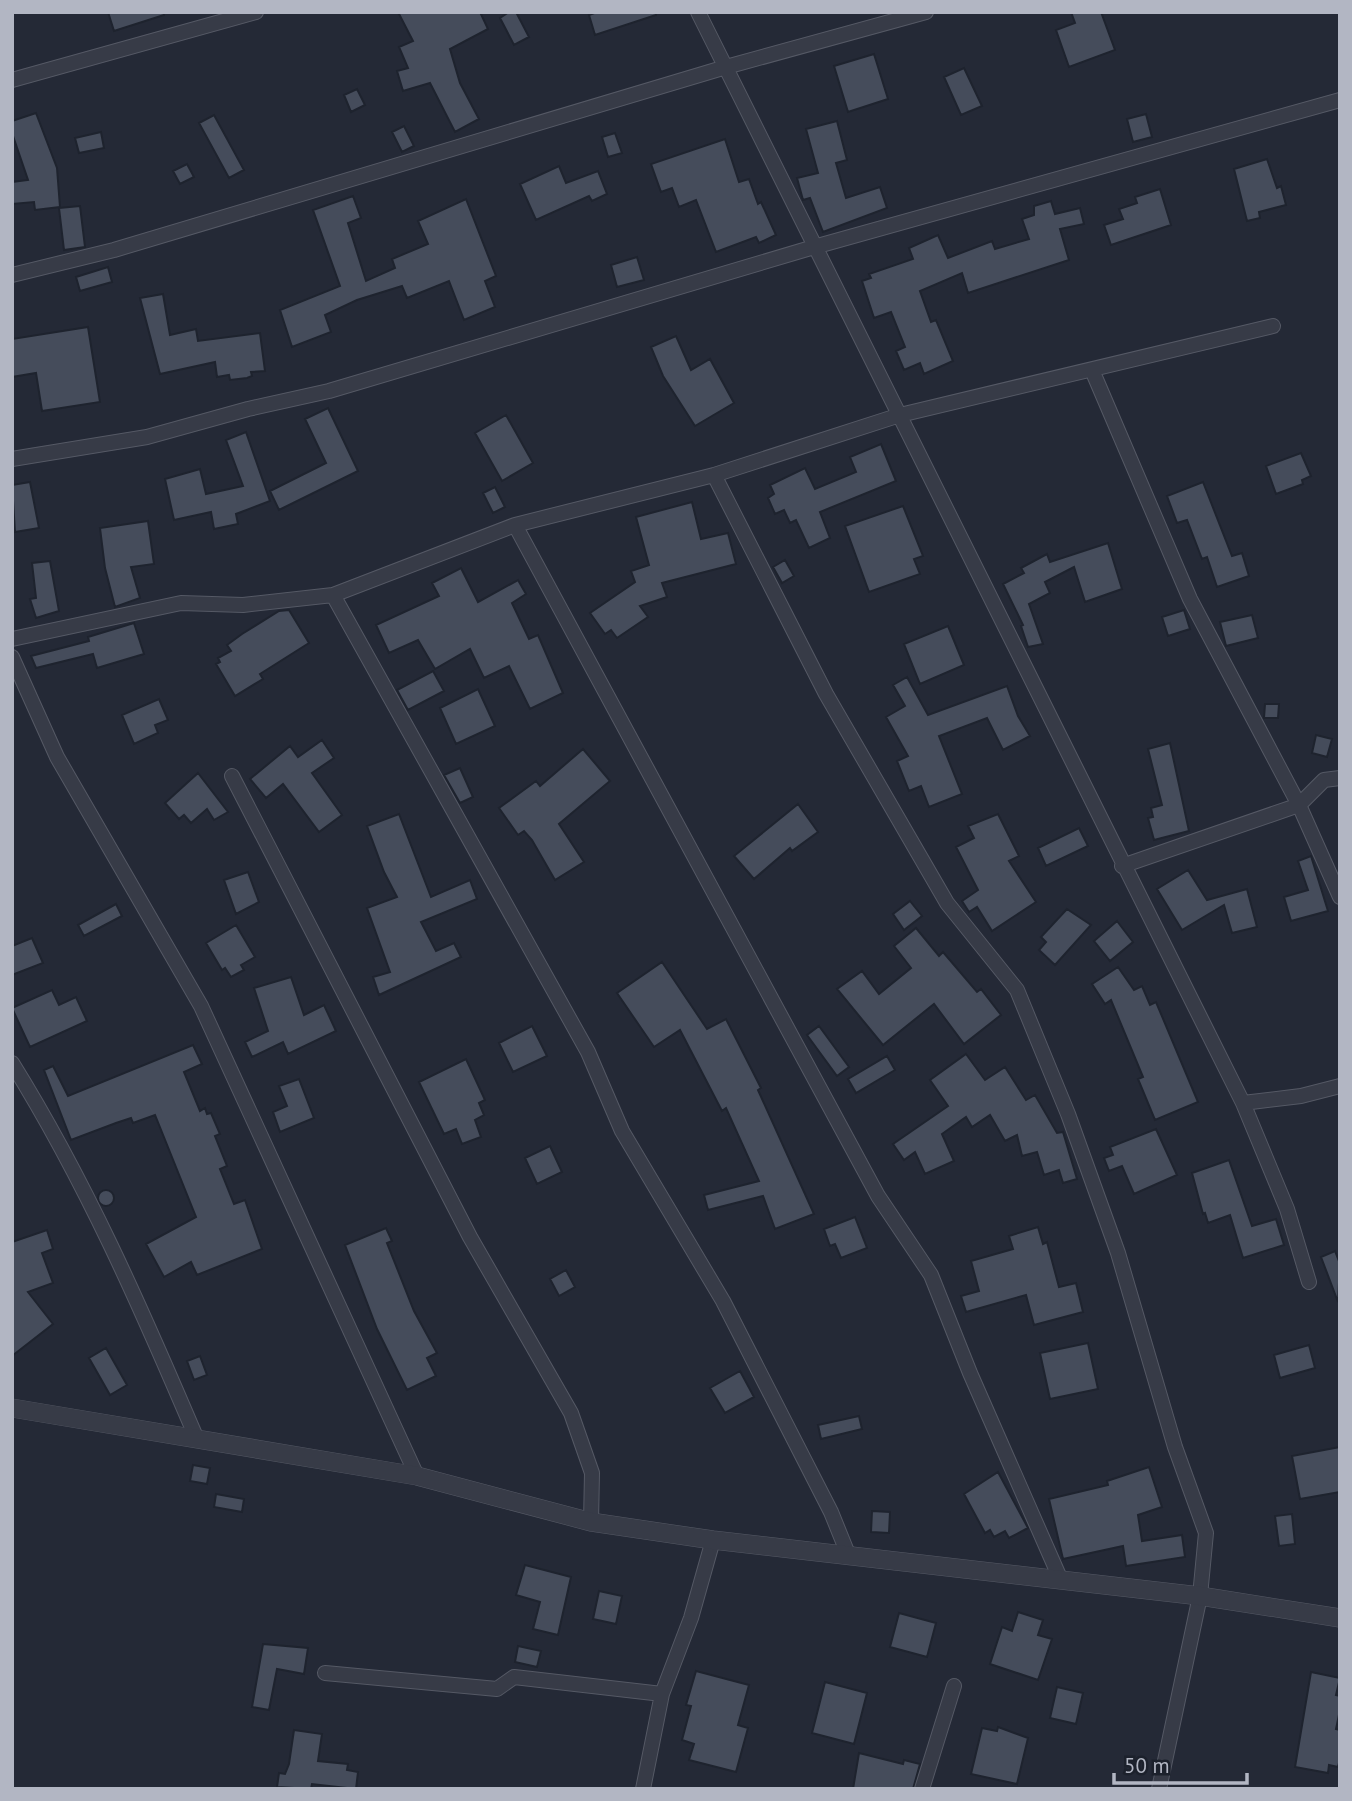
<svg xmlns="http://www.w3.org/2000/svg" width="1352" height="1801" font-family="'PT Sans',sans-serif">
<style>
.building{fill:#454c5b;stroke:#1e232e;stroke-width:2}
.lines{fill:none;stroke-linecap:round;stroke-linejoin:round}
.minor-casing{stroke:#555965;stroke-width:16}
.tertiary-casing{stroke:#555965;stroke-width:19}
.minor{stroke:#373b47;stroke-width:14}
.tertiary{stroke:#373b47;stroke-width:18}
</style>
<rect width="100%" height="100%" fill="#242936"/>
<path class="building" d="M108 12H164V15L114 31Z
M398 12H480L488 29 450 49 460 83 479 119 455 132 430 83 403 91 397 71 408 68 399 47 413 41Z
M509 12H516L529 37 514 45 500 18Z
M597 12H656V15L595 35 589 15Z
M1071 12H1101L1115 50 1069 67 1056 30 1075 23Z
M874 54 888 99 848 112 834 66Z
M964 68 982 106 961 115 944 77Z
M357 89 365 105 351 112 344 95Z
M36 113 57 168 60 207 35 210 34 202 12 204V182L28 180 12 133V121Z
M1146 114 1152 137 1133 142 1127 119Z
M214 115 244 170 229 178 199 123Z
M837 121 847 160 836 163 846 198 880 187 887 208 823 232 810 198 803 200 797 178 818 173 806 129Z
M404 126 414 146 402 152 392 132Z
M101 132 104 148 79 153 75 138Z
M615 133 622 153 608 157 602 137Z
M725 139 739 182 749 179 758 204 761 202 776 235 759 243 756 237 716 252 696 200 679 207 672 188 661 192 651 164Z
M1267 159 1277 188 1281 186 1286 205 1259 212 1260 218 1247 221 1234 169Z
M187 164 194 177 180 184 173 171Z
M559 166 566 183 598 171 607 194 592 201 589 196 536 220 520 184Z
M1160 189 1171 225 1111 245 1104 225 1123 219 1119 209 1137 203 1135 197Z
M353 196 361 218 348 223 366 281 395 268 392 259 428 244 418 221 466 199 496 276 485 281 495 307 464 320 449 281 407 298 402 286 357 300 325 315 331 332 292 347 280 310 340 286 313 210Z
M1051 201 1055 214 1080 208 1084 224 1060 229 1069 260 968 293 962 273 920 291 931 322 936 320 953 361 924 374 920 363 904 370 896 351 905 347 891 312 874 318 862 281 871 278 869 274 913 259 909 248 938 235 948 258 992 241 995 249 1029 239 1022 219 1034 215V206Z
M80 206 85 247 64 250 59 208Z
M637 257 644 280 617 287 611 265Z
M108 267 112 282 80 291 76 277Z
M163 294 170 335 196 329 198 341 260 333 265 371 251 372 252 376 247 378 230 380 229 375 217 377 215 362 160 374 140 298Z
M88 327 100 402 42 411 36 373 12 377V339Z
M676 336 691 370 710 359 734 403 695 426 663 376 651 347Z
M328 408 358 471 279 510 270 491 326 463 305 419Z
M506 415 533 463 502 481 475 433Z
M246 432 270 501 236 514 238 524 214 529 211 512 174 520 165 479 200 469 206 494 243 486 226 440Z
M881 444 896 481 820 512 830 538 809 548 796 520 790 523 784 510 775 514 768 498 774 494 770 485 805 468 815 489 856 472 850 457Z
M1301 453 1311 476 1302 480 1303 484 1276 494 1266 466Z
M30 482 39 528 15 532 12 485Z
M1203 482 1232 556 1242 553 1249 576 1217 587 1207 557 1202 559 1187 520 1177 523 1167 496Z
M495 487 505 507 493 513 483 493Z
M692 502 701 539 728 533 736 564 662 583 667 597 640 606 648 617 617 638 611 630 605 634 590 613 635 582 631 571 649 565 636 517Z
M903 506 923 556 914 559 920 574 869 592 845 526Z
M148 521 154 564 131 567 140 598 115 607 105 568 100 528Z
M1108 543 1122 589 1085 602 1074 567 1045 582 1050 593 1029 604 1043 644 1028 647 1021 626 1023 625 1003 584 1024 573 1021 568 1047 554 1050 562Z
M785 560 794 576 782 583 773 567Z
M50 561 59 611 36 618 30 599 36 598 32 563Z
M461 568 478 602 518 580 526 594 512 603 529 639 538 635 563 693 530 709 509 666 484 678 470 649 435 669 418 640 389 653 376 625 439 596 432 583Z
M289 610 309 643 260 674 263 679 235 696 216 664 220 662 218 658 231 651 227 645 242 634 279 611Z
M1184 610 1190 629 1168 636 1162 617Z
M1252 615 1258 638 1226 646 1220 622Z
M134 623 144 654 97 668 93 654 36 668 31 656 89 641 88 637Z
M948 626 964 665 920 684 904 644Z
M433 671 444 691 408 710 397 690Z
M907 677 928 715 1007 686 1018 716 1030 736 1003 750 987 718 939 736 962 794 929 807 921 786 909 791 897 761 908 756 886 717 905 706 893 685Z
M478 689 495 726 456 744 440 708Z
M159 699 168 720 155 725 158 733 134 744 122 715Z
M1265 704H1279L1278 718H1264Z
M1316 735 1332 739 1327 757 1312 753Z
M322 740 334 758 312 773 342 815 319 832 283 784 266 798 250 779 290 746 298 757Z
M1170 743 1189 831 1154 840 1148 818 1153 817 1151 808 1162 805 1148 749Z
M583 749 610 781 559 824 584 862 555 880 532 840 524 831 518 835 499 808 536 781 540 786Z
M460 768 473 797 460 803 444 775Z
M198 773 228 812 214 820 207 809 191 823 184 815 179 819 165 803Z
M798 804 818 832 792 851 790 848 754 879 734 856Z
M399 814 431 897 470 880 477 899 421 922 436 951 454 943 461 957 379 995 373 977 390 972 367 908 397 897 384 872 367 826Z
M998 814 1019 856 1009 861 1036 902 992 931 977 907 969 912 962 901 978 890 956 847 974 838 968 826Z
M1079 828 1088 846 1046 866 1038 848Z
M1311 856 1328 911 1291 921 1284 897 1308 890 1298 861Z
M1188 870 1207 900 1247 889 1257 927 1232 933 1224 905 1182 930 1157 889Z
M248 872 259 902 236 914 224 880Z
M910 901 922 916 904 930 893 914Z
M116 904 122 916 84 936 78 925Z
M1067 909 1091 925 1055 965 1039 950 1046 942 1041 937Z
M1117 921 1133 942 1110 961 1094 941Z
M236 925 255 957 241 965 244 970 231 977 225 968 222 970 206 943Z
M916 928 939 956 943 952 977 992 981 989 1001 1015 964 1044 934 1004 883 1045 837 989 862 971 879 994 911 968 894 946Z
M32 938 43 963 12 975V946Z
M662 962 707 1029 726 1019 761 1088 758 1090 814 1214 775 1229 763 1196 708 1210 704 1195 759 1181 726 1108 722 1111 680 1030 654 1047 617 993Z
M1118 967 1134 990 1142 986 1150 1005 1156 1002 1198 1102 1155 1120 1138 1079 1143 1077 1111 1000 1105 1004 1092 984Z
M291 977 304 1015 324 1005 336 1031 288 1054 283 1042 252 1057 245 1042 268 1031 254 988Z
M52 990 59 1005 76 997 87 1021 30 1047 12 1008Z
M532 1026 547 1056 513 1072 499 1043Z
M819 1026 849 1067 837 1076 807 1035Z
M193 1045 202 1064 184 1072 200 1111 205 1108 207 1114 211 1113 220 1134 215 1136 227 1166 220 1169 234 1204 245 1200 262 1249 197 1275 191 1262 164 1277 146 1244 196 1217 155 1115 133 1123 131 1118 116 1123 71 1140 44 1070 53 1066 68 1096Z
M966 1054 985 1080 1005 1067 1026 1100 1035 1095 1057 1133 1063 1132 1077 1179 1063 1183 1059 1170 1044 1175 1037 1152 1022 1156 1017 1135 1005 1141 990 1115 972 1127 966 1117 942 1134 954 1161 925 1174 915 1152 904 1160 893 1144 948 1106 930 1080Z
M887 1056 895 1070 856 1093 848 1079Z
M466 1059 485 1100 479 1103 484 1115 475 1120 481 1137 462 1144 456 1129 444 1134 419 1082Z
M299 1079 314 1118 280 1132 273 1112 287 1106 279 1086Z
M1156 1129 1177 1175 1134 1194 1122 1166 1109 1171 1104 1158 1113 1155 1110 1147Z
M550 1146 562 1172 537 1184 525 1158Z
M1229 1160 1252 1226 1276 1219 1284 1245 1243 1258 1230 1215 1208 1223 1205 1213 1203 1214 1192 1173Z
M98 1198a8 8 0 1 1 16 0a8 8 0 1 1-16 0Z
M855 1217 867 1248 841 1258 835 1244 830 1246 824 1229Z
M1038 1227 1043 1244 1047 1242 1059 1287 1076 1283 1083 1312 1034 1325 1026 1295 966 1312 961 1296 979 1291 971 1261 1013 1249 1009 1236Z
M386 1228 392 1241 387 1243 414 1311 437 1353 427 1358 436 1376 407 1390 377 1329 345 1245Z
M47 1230 53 1249 42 1253 53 1283 28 1292 53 1324 12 1356V1242Z
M1335 1251 1340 1264 1338 1302 1321 1257Z
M566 1270 575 1287 559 1296 550 1279Z
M1088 1343 1098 1389 1050 1399 1040 1353Z
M1309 1345 1315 1368 1280 1378 1274 1355Z
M106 1348 127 1385 110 1395 89 1358Z
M200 1356 207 1375 194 1380 187 1361Z
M740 1371 754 1397 725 1413 710 1388Z
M859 1416 862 1429 821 1439 818 1425Z
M1340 1447V1492L1300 1499 1292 1456Z
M193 1465 210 1468 207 1484 190 1481Z
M1149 1467 1162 1507 1138 1515 1142 1541 1182 1535 1185 1557 1126 1566 1123 1546 1063 1559 1049 1499 1108 1485 1107 1481Z
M998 1472 1028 1528 1009 1538 1005 1531 994 1537 990 1530 985 1533 964 1494Z
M216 1494 244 1499 242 1512 214 1507Z
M872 1511 890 1512 889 1533 871 1532Z
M1292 1514 1295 1544 1279 1546 1275 1516Z
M525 1565 571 1577 558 1635 533 1629 540 1602 516 1595Z
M599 1591 622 1596 616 1624 593 1619Z
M1018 1612 1043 1620 1038 1635 1052 1639 1038 1680 990 1664 1002 1627 1012 1631Z
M899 1613 936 1623 927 1657 890 1647Z
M263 1644 308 1648 304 1674 277 1669 269 1710 252 1707Z
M518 1646 541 1651 537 1667 515 1662Z
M696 1671 749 1685 738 1725 748 1728 736 1772 689 1760 694 1744 682 1740 691 1706 686 1705Z
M1311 1672 1340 1678 1336 1695 1340 1696V1710L1336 1729 1340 1730V1759L1338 1767 1329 1765 1328 1773 1295 1767Z
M825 1682 867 1693 854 1744 812 1733Z
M1057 1687 1083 1693 1076 1724 1050 1718Z
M998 1727 1028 1738 1017 1784 971 1774 982 1728 997 1731Z
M294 1730 322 1734 318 1761 348 1764 347 1770 358 1772 356 1789 312 1784 311 1789 277 1787 279 1773 285 1774 289 1764Z
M859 1753 903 1764 904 1760 920 1764 913 1789H853Z"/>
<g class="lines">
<defs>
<path id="minor" d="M698 12 1243 1103 1287 1209 1309 1282
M12 80 256 12
M12 275 114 250 726 67 926 12
M1092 370 1190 599 1299 805 1340 897
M12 459 147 437 248 409 329 391 814 247 1340 100
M714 475 826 694 947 903 1017 990 1068 1114 1118 1253 1175 1447 1206 1533 1200 1596 1159 1789
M515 525 878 1196 931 1275 970 1373 1060 1578
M333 595 588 1052 622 1131 723 1301 831 1512 848 1554
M12 639 181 603 243 605 333 595 515 525 714 475 900 415 1273 326
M12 657 57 757 201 1006 417 1476
M232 776 470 1237 571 1413 592 1473 591 1522
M1122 866 1299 805 1324 780 1340 778
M12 1063C86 1182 141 1308 196 1437
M1243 1103 1301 1096 1340 1086
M325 1673 497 1689 514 1677 662 1694
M643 1789 662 1694 691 1618 713 1540
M922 1789 954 1686"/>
<path id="tertiary" d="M12 1408 417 1476 591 1522 713 1540 1200 1596 1340 1618"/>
</defs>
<use href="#minor" class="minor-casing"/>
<use href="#tertiary" class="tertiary-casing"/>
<use href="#minor" class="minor"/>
<use href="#tertiary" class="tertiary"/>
</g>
<rect width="1352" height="1801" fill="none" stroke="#b2b6c3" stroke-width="28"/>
<path d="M1114 1773v10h133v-10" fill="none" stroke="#b2b6c3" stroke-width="3.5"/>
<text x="1124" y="1773" font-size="21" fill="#b2b6c3" stroke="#1c212c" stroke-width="5" paint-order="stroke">50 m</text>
</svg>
